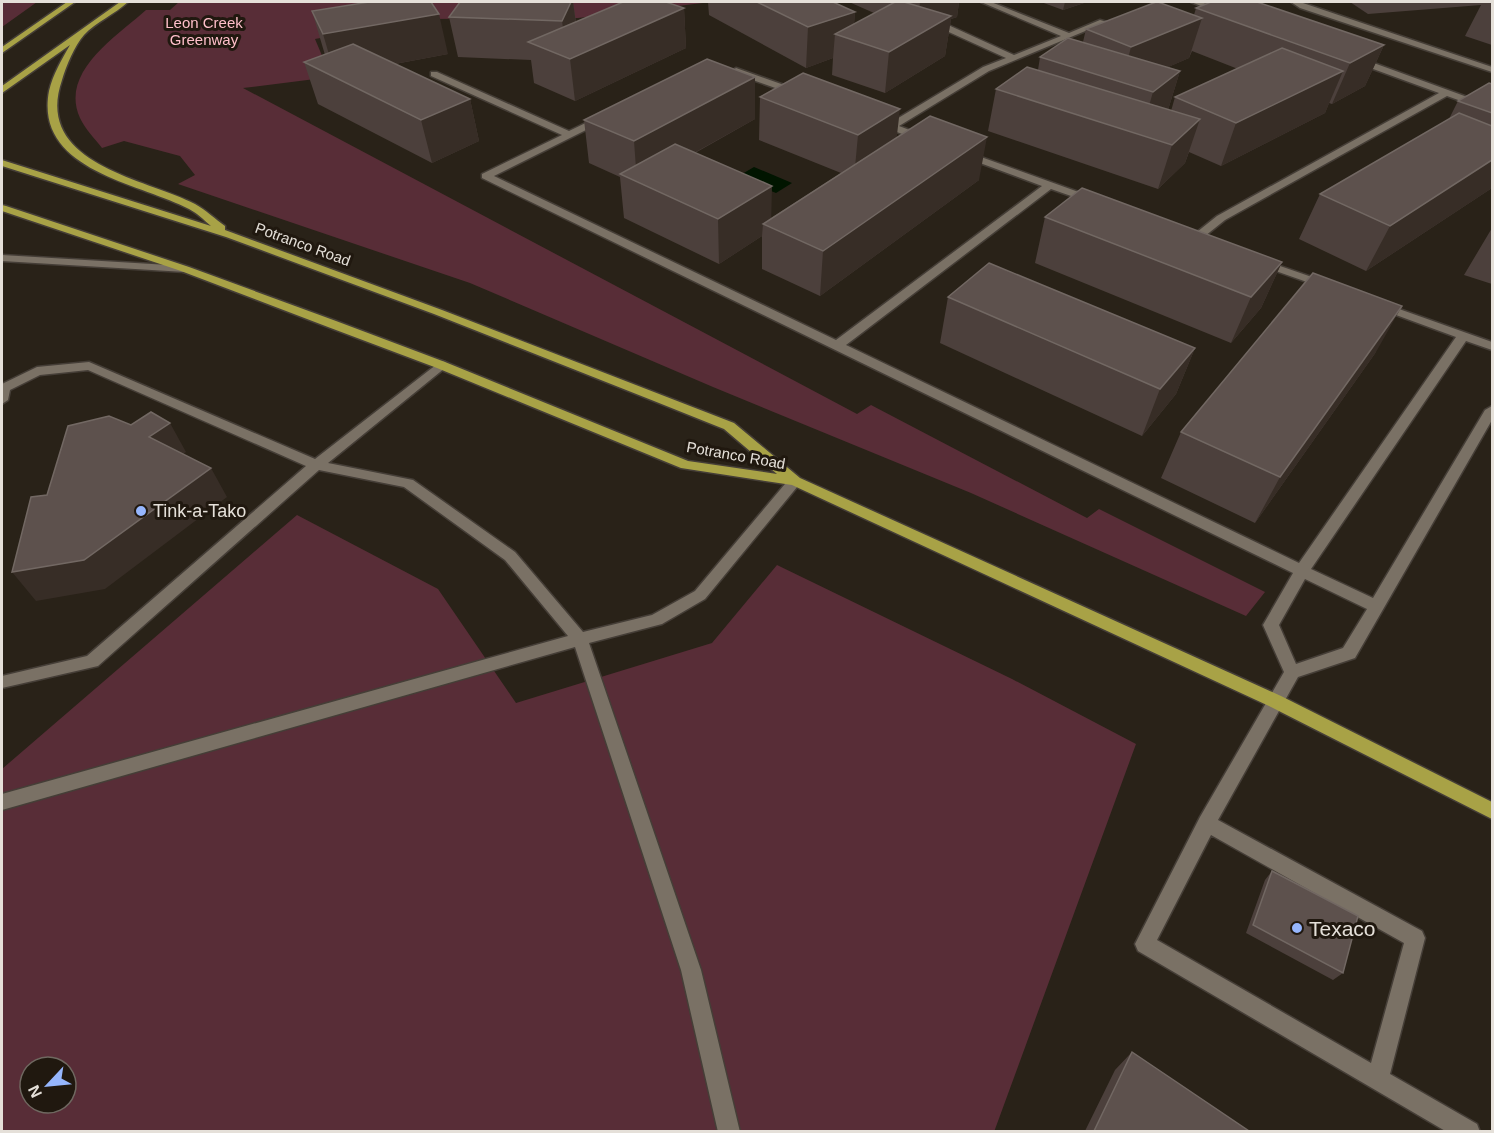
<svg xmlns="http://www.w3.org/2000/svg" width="1494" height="1133" font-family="Helvetica,sans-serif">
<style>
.green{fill:#582d37;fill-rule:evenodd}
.water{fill:#011500}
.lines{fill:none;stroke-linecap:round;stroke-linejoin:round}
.lane-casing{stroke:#453e37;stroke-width:3}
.secondary-casing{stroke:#453e37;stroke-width:3}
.primary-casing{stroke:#453e37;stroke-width:3}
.lane{fill:#7a7165;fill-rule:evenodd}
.secondary{fill:#7a7165;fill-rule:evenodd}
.primary{fill:#a8a246;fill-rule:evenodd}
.wall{fill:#4c403c;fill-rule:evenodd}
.shaded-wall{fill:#372d26}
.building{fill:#5d514d;stroke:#726863;stroke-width:1.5}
.poi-dot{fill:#96b6fd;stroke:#20180f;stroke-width:2}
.labels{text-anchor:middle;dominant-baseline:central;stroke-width:6;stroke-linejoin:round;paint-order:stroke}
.far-park-label{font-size:15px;fill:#ffbfca;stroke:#20180f}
.far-street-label{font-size:15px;fill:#e5e0d9;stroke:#20180f}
.poi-label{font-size:18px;fill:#e5e0d9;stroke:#20180f;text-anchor:start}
.near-poi-label{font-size:21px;fill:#e5e0d9;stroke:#20180f;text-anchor:start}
</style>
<rect width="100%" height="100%" fill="#292218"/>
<path class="green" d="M2 2H37L2 27Z
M179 2H711L578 18 424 19 315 39 331 77 243 88 857 414 871 405 1087 518 1099 509 1265 592 1246 616 971 493 713 387 470 283 178 184 195 175 180 156 124 141 102 148C95 139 85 129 80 118 59 72 117 36 146 10H170Z
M297 515 438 589 516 703 712 643 777 565 1012 679 1136 744 994 1132 2 1131V769ZM30 1067H66V1103H30Z"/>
<path class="water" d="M754 167 792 183 776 193 737 177Z"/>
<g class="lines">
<defs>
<path id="lane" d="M981 2H991L1069 33 1100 20 1107 22 989 71 899 126 928 137V141H922L877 125V121L890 123 983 67 1006 58 940 28V24H946L1014 55 1061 36Z
M1191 2H1201L1226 11 1219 13Z
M1291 2H1300L1492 67V72L1300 8Z
M1354 58H1360L1492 106V112L1447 96 1225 220 1200 240H1192V236L1217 216 1439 93 1354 62Z
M736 68 801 91 802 93 795 95 733 73 732 71Z
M431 72H437L569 131 600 116H606V120L494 176 836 340 1042 186 961 156V152H967L1098 199 1099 201 1094 204 1051 189 846 345 1299 563 1456 337 1377 308V304H1385L1492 342V350L1466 341 1311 569 1373 598 1485 410 1492 406V420L1355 658 1298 677 1218 820 1422 931 1425 938 1390 1074 1477 1124 1480 1132H1447L1138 951 1135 944 1200 817 1284 672 1263 625 1293 573 482 178V174L562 135 431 76ZM1305 579 1367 609 1343 648 1296 664 1279 625ZM1211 835 1404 943 1371 1063 1157 940Z
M1260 259 1332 284 1334 286 1328 289 1324 288 1256 264V260Z
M441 361 445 362 447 365 445 368 328 463 413 480 515 552 583 632 652 615 695 591 790 478 795 476 802 481 705 599 662 624 589 643 701 970 740 1132H718L681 970 575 647 2 810V794L568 636 505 560 404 487 319 470 98 666 2 688V676L87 656 306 466 88 370 40 375 10 390 8 400 2 404V384L37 367 89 362 315 459Z"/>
<path id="secondary" d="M2 255 185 266 191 269 185 272 2 261Z"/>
<path id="primary" d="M67 2H75L2 53V47Z
M120 2H128C115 14 96 22 84 35 75 45 66 66 62 80 33 164 144 178 195 204 206 210 215 219 225 226V230L442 310 734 423 800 478 1281 696 1492 802V819L1269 706 792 485 681 468 437 368 328 327 181 271 2 211V205L6 206 189 267 336 321 445 362 688 461 777 474 724 429 654 401 434 314 226 237 2 166V160L5 161 211 226C204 220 197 213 189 209 140 183 34 171 49 91 53 74 62 59 70 45L2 93V86Z"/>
</defs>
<use href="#lane" class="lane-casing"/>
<use href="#secondary" class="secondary-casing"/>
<use href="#primary" class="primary-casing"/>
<use href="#lane" class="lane"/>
<use href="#secondary" class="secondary"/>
<use href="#primary" class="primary"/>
</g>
<path class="wall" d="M573 2 576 22 684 8 686 48 575 101 534 83 531 60 458 57 449 17Z
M708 2H833L855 12 854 24 874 13 849 2H959L957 17 951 19 945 56 885 93 832 75 833 58 806 68 709 15Z
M1041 2H1087L1063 10Z
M1350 2H1492V45L1465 36 1481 5 1368 14Z
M1196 8 1384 45 1365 86 1332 104 1329 103 1325 113 1221 166 1189 152 1185 163 1158 189 988 131 996 89 1038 70 1040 57 1083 42 1086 29 1194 15ZM1192 51 1238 69 1175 97 1171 111 1168 110 1180 71 1168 67 1189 58Z
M312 11 448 54 395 64 470 99 479 141 432 163 318 104 304 62 325 55Z
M1492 84V188L1366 271 1299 239 1320 194 1449 119 1458 101Z
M760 97 897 137 979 180 820 296 762 269V236L719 264 624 218 620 177 589 163 584 120 755 119 695 153 771 218 841 173 759 140Z
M1045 217 1282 262 1261 308 1231 343 1035 263Z
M1492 228V284L1464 275Z
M948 297 1195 348 1176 394 1142 436 940 343Z
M1376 352 1255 523 1161 478 1181 432Z
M1272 871 1343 973 1333 980 1246 933 1265 880Z
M1132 1052 1249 1131H1085L1115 1070Z"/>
<path class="shaded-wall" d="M571 2H573L578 38 567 58 562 21Z
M920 2H959L957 17 951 19 945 56 885 93 889 52 917 32Z
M1065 2H1087L1063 10Z
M684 8 686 48 575 101 570 59Z
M855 12 853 40 835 34 833 58 806 68 808 27Z
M439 14 448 54 335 75 323 34Z
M1202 18 1189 58 1129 84 1122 82 1131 47Z
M1384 45 1365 86 1332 104 1350 63Z
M1180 71 1167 113 1141 134 1153 92Z
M1343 71 1325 113 1221 166 1236 123Z
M755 77V119L640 183 637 182 634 141Z
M470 99 479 141 432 163 421 120Z
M900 109 895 152 854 178 858 135Z
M1200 119 1185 163 1158 189 1172 145Z
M987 137 979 180 820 296 823 251Z
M1492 160V188L1366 271 1390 226Z
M772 186 771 227 763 224 762 236 719 264 718 219Z
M1282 262 1261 308 1231 343 1251 297Z
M1402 306 1376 352 1255 523 1280 477Z
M1195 348 1176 394 1142 436 1160 389Z
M170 423 186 452 167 467 149 437Z
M211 468 227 497 105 589 36 601 12 572Z"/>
<path class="building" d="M369 2H431L439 14 323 34 312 11Z
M460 2H571L562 21 449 17Z
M623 2H666L684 8 570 59 528 42Z
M757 2H833L855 12 808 27Z
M895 2H904L951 16 889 52 835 34Z
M1156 2H1158L1202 18 1131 47 1086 29Z
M1211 2H1257L1384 45 1350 63 1196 8Z
M1068 38 1180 71 1153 92 1040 57Z
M353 44 470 99 421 120 304 62Z
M1282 48 1343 71 1236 123 1175 97Z
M707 59 755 77 634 141 584 120Z
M1027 67 1200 119 1172 145 996 89Z
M803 73 900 109 858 135 760 97Z
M1489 83 1492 84V113L1458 101Z
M1459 113 1492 126V160L1390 226 1320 194Z
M930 116 987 137 823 251 763 224Z
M675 144 772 186 718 219 620 174Z
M1082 188 1282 262 1251 297 1045 217Z
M989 263 1195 348 1160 389 948 297Z
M1313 273 1402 306 1280 477 1181 432Z
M151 412 170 423 149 437 211 468 84 560 12 572 31 497 47 495 68 426 109 416 131 425Z
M1272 871 1358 916 1343 973 1253 925Z
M1132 1052 1249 1131H1094Z"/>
<g class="poi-dot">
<circle cx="141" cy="511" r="6"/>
<circle cx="1297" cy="928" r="6"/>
</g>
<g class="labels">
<g class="far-park-label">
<text x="204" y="22">Leon Creek<tspan x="204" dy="17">Greenway</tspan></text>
</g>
<g class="far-street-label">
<text transform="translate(303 244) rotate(20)">Potranco Road</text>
<text transform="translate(736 455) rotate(10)">Potranco Road</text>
</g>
<g class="poi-label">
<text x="153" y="511">Tink-a-Tako</text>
</g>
<g class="near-poi-label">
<text x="1309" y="928">Texaco</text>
</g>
</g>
<rect width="1494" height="1133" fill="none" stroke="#e5e0d9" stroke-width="6"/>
<g transform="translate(48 1085) rotate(244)"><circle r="28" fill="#20180f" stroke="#6f6860" stroke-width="1.5"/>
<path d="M0-4.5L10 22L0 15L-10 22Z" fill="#96b6fd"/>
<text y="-9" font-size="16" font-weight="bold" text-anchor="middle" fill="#e5e0d9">N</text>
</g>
</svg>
